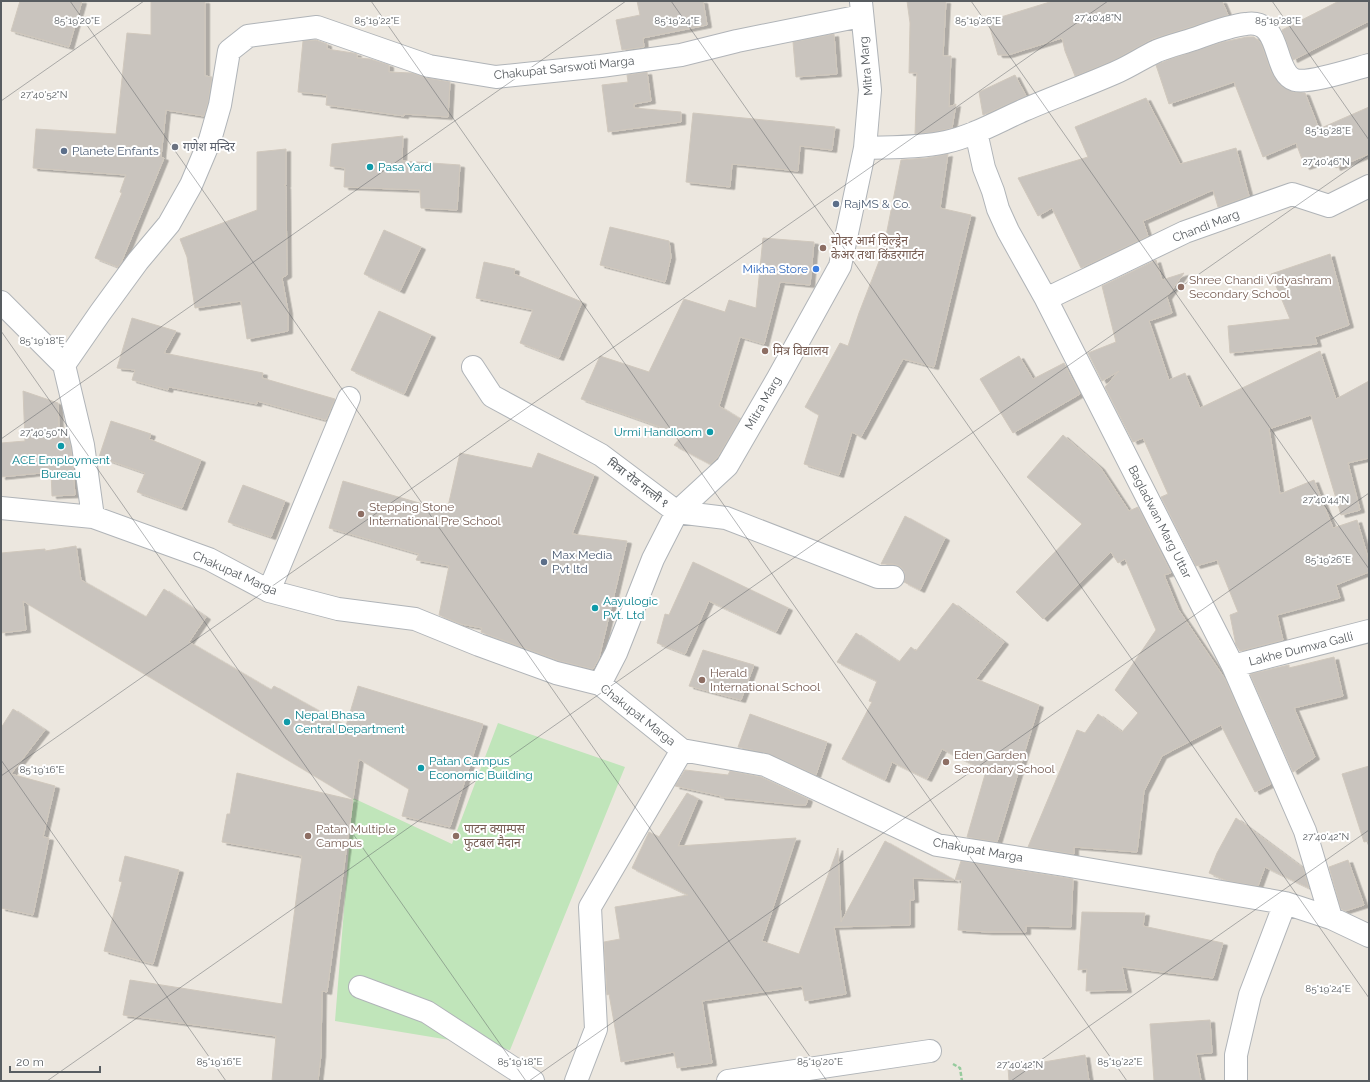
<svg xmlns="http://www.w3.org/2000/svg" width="1370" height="1082" font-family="Raleway,'Noto Sans Devanagari',sans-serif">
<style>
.green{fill:#c0e5ba}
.building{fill:#c9c4be;stroke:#d0c8bd;filter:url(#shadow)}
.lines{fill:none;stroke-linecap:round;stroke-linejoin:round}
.minor-casing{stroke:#b0b4b8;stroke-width:24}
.path{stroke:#96cb9d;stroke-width:2.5;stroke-dasharray:4 2;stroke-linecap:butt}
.minor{stroke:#fff;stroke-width:22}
.ticks{fill:none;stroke:#585d61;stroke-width:1;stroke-opacity:0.45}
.worship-dot{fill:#6b7280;stroke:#fff;stroke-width:1.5}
.service-dot{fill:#5c6f8a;stroke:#fff;stroke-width:1.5}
.culture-dot{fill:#0f9aa8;stroke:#fff;stroke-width:1.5}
.education-dot{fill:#8d6e63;stroke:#fff;stroke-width:1.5}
.shop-dot{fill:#3f7fe0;stroke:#fff;stroke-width:1.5}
.labels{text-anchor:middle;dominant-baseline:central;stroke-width:4;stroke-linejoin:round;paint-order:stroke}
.street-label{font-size:12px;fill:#585d61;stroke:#fff}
.worship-label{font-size:12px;fill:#5b616d;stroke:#fff;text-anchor:start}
.service-label{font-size:12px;fill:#4e5e75;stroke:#fff;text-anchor:start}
.culture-label{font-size:12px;fill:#0d838f;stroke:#fff;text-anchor:start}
.education-label{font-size:12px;fill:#785e54;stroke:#fff;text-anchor:start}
.shop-label{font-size:12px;fill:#366cbe;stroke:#fff;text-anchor:end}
.ticks-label{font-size:10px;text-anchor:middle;fill:#585d61;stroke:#fff;stroke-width:4;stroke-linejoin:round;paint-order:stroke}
</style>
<defs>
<filter id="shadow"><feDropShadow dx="4.5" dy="2.5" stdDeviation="0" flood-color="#0004"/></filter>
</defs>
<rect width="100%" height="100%" fill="#ece7df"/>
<path class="green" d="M498 723 625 767 510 1050 335 1021 353 798 452 844Z"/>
<path class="building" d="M20 1H82L69 47 11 31Z
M151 1H205V76L212 77 208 102 204 116 166 110 161 157 164 158 121 263 118 267 95 258 122 193 120 192 126 175 33 168 36 129 116 134 127 33 151 35Z
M637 1H703L707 25 643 38 644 47 622 50 616 20 640 15Z
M907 1H946L943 56H951L949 107 956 104 952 128 934 132 915 134 917 73H909L910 23Z
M1053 1H1222L1228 15 1152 39 1114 60 1075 76 1065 51 1062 38 1008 55H998L988 21Z
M1339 1H1369V21L1293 60 1282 30Z
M834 34 837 74 796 77 793 42Z
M1247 37H1254L1261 43 1271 72 1281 86 1293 92 1305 93 1319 129 1369 107V154L1336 168 1332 158 1305 167 1296 143 1263 157 1234 82 1169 104 1156 65 1170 59 1223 42Z
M316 40 327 44V49L353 53 357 54V58L370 59 389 65V72L412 73 427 78 450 82 448 117 404 114V116L326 105 327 95 298 92 303 41Z
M647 72 651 101 634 104V108L681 112V122L608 132 602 85 628 82 627 75Z
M1015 75 1026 96 983 115 979 92Z
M1146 98 1180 164 1236 148 1249 196 1218 207 1213 190 1143 221 1148 236 1081 268 1052 208 1038 216 1018 178 1088 157 1075 127Z
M693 113 835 127 832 150 800 146 798 171 732 164 730 187 686 182Z
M403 136 402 161 460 165 457 210 421 208 420 190 344 187 345 168 330 166 332 144Z
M286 149V185H284L286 186 287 275 282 278 288 311V331L247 339 241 301 195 308 187 257 180 239 257 210V152Z
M948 154 940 208 971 215 934 367 903 359 861 437 852 432 839 475 804 464 819 415 805 407 840 343 848 346 859 313 883 251 901 160 927 158Z
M610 227 669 241 671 257 665 282 600 265Z
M384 230 421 247 400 291 364 274Z
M763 238 814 242 810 285 780 282 764 344 740 337 719 406 740 419 717 458 710 464 674 445 683 435 581 399 600 356 649 372 684 299 725 312 729 300 756 308Z
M1330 254 1349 325 1315 337 1317 344 1230 353 1228 326 1290 319 1271 274Z
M1156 260 1162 280 1184 273 1167 297 1172 313 1149 321 1169 380 1185 373 1200 408 1320 351 1336 399 1369 381V458L1348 463 1360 510 1341 515 1311 415 1269 429 1280 494 1314 480 1333 528 1357 520 1369 561V572L1336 585 1340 598 1277 615 1283 640 1240 651 1236 645 1230 615 1238 612 1217 560 1196 566 1161 497 1168 494 1143 438 1133 442 1105 387 1119 371 1102 381 1088 353 1116 342 1102 286Z
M484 262 515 269 514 274 582 302 559 358 520 343 533 310 476 298Z
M379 311 431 335 404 394 351 370Z
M132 318 176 331 164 353 263 373 262 378 335 399 326 420 257 401V404L169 387 168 390 132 380 135 370 117 368Z
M1019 356 1033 379 1064 363 1080 394 1013 433 980 379Z
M23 391 58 403 59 428H66L71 447 75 495 52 496 51 472 1 477V443L25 441Z
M111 421 151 434 149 439 201 460 182 508 137 492 145 473 99 457Z
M1063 435 1100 467 1129 511 1138 507 1171 573 1164 575 1178 609 1225 679 1271 784 1255 792 1221 725 1162 756 1144 791 1137 852 1074 847V854L1028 847 1077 730 1085 733 1098 714 1122 732 1138 713 1115 690 1156 630 1125 559 1118 563 1111 552 1043 619 1016 592 1082 524 1027 477Z
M460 453 532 468 538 453 594 475 572 534 627 541 599 658 593 669 560 661 481 632 482 628 461 624 439 615 449 566 416 560 419 554 329 528 343 481 447 511Z
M243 485 285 501 271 537 228 522Z
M905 516 945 538 920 590 904 582 905 577 904 571 900 566 893 564H881Z
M76 546 81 580 146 617 164 589 206 617 189 642 271 690 274 686 346 726 358 686 483 724 450 827 402 816 409 789 359 759 353 799 23 601 26 630 1 633V553L45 549V551Z
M693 562 788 608 776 632 709 601 685 654 657 643 665 614 669 615Z
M953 603 1004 642 976 679 1039 705 997 842 967 837 986 771 942 749 927 779 892 762 885 780 842 759 872 702 869 701 877 681 837 662 856 633 899 662 911 647 916 651Z
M703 650 754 665 741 700 689 686Z
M1334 657 1343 696 1294 708 1315 757 1293 772 1250 674 1289 665V668Z
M13 709 45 730 11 774 55 786 43 837 49 838 33 915 1 908V728Z
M750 714 827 742 816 775 770 754 738 747Z
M1369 766V841L1364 842 1342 774Z
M685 770 728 775 730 771 761 777 808 799 806 805H798L720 797 721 796 675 786Z
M237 773 353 800 327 992 322 991 321 1055 318 1081H272L276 1036 123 1015 130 980 282 1004 302 856 222 842 227 814H230Z
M687 793 698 799 678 846 796 838 762 941 799 954 838 848 841 922 885 841 954 880 913 878 914 900H910V925L834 927 846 994 805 1001 802 986 702 1001 712 1063 677 1068 674 1052 621 1062 609 994 607 995 604 942 620 939 615 907 688 895 632 868 649 832 659 837Z
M1236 818 1303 868 1309 888 1265 867 1258 886 1228 881 1209 873 1217 853Z
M125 856 179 870 153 964 104 951 122 882 119 881Z
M1348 860 1364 905 1345 911 1341 909 1329 867Z
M961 861 1073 879 1071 927 1026 926V932H988L958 930 962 880H955Z
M1082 912 1145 913 1143 926 1223 943 1213 978 1122 967 1127 990 1086 991 1087 969 1078 970Z
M1210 1020 1212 1053 1196 1054 1201 1081H1154L1150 1024Z
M1085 1055 1089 1081H1009L1008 1068Z"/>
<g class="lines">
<defs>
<path id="minor" d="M976 132 984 168 993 191 998 209 1008 231 1046 299 1233 666 1305 831 1331 918
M865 148C892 147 919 148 946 142 973 136 999 121 1024 110 1056 96 1088 85 1119 71 1132 65 1144 57 1157 51 1169 46 1182 43 1194 39 1211 33 1228 26 1246 24 1283 18 1272 73 1295 80 1308 84 1354 69 1369 65
M1046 299 1185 232 1292 194 1329 206 1369 186
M1 302 64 365 83 445 93 517
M64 365 100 313 138 261 169 224 191 185 210 140 220 105 229 51 248 36 317 27 429 66 496 77 601 66 681 55 737 41 861 16
M473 367 492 396 601 455 677 512 726 518 878 577H893
M1 508 93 517 209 559 269 591 338 609 415 619 479 645 556 673 600 684 682 750 765 765 937 845 1064 865 1285 903 1331 918 1369 936
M269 591 349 398
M1233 666 1369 631
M600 684 616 653 653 559 677 512 727 466 778 378 840 266 865 148 870 90 861 2
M360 987 427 1012 533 1081
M576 1081 596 1029 590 907 682 750
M728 1081 930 1051
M1236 1081V1055L1250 995 1285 903"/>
</defs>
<use href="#minor" class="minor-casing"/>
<path class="path" d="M953 1064 960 1068 962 1081"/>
<use href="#minor" class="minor"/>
</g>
<path class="ticks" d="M70 1 827 1081M371 1 1127 1081M671 1 1369 998M971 1 1369 569M1272 1 1369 140M1 101 144 1M1 331 526 1081M1 439 626 1M1 760 226 1081M1 776 1108 1M47 1081 1369 155M529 1081 1369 493M1011 1081 1369 830"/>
<circle class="worship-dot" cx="175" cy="147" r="4"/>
<g class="service-dot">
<circle cx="64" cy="151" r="4"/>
<circle cx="836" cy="204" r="4"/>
<circle cx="544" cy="562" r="4"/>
</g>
<g class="culture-dot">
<circle cx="370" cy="167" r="4"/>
<circle cx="710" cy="432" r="4"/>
<circle cx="61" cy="446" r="4"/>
<circle cx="595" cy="608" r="4"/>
<circle cx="287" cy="722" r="4"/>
<circle cx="421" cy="768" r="4"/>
</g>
<g class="education-dot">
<circle cx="823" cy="248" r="4"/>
<circle cx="1181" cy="287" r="4"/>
<circle cx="765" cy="351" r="4"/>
<circle cx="361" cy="514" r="4"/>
<circle cx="702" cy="680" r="4"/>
<circle cx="946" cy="762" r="4"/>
<circle cx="308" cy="836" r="4"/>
<circle cx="456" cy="836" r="4"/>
</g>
<circle class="shop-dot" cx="816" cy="269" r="4"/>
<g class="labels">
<g class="street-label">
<text transform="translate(866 66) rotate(-95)">Mitra Marg</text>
<text transform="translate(564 68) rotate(-6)">Chakupat Sarswoti Marga</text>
<text transform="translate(1206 226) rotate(-21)">Chandi Marg</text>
<text transform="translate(763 403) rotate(-60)">Mitra Marg</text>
<text transform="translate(638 483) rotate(37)">मित्रा रोड गल्ली १</text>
<text transform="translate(1160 522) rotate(63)">Bagladwan Marg Uttar</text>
<text transform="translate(235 573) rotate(24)">Chakupat Marga</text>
<text transform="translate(1301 649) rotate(-14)">Lakhe Dumwa Galli</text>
<text transform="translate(638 715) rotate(38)">Chakupat Marga</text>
<text transform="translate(978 850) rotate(10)">Chakupat Marga</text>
</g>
<g class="worship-label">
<text x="183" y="147">गणेश मन्दिर</text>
</g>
<g class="service-label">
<text x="72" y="151">Planete Enfants</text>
<text x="844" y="204">RajMS &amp; Co.</text>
<text x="552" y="555">Max Media<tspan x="552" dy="14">Pvt ltd</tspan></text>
</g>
<g class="culture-label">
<text x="378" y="167">Pasa Yard</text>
<text x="702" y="432" text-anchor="end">Urmi Handloom</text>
<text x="61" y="460" text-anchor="middle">ACE Employment<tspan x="61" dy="14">Bureau</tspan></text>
<text x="603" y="601">Aayulogic<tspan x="603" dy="14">Pvt. Ltd</tspan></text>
<text x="295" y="715">Nepal Bhasa<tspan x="295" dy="14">Central Department</tspan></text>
<text x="429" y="761">Patan Campus<tspan x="429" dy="14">Economic Building</tspan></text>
</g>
<g class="education-label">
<text x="831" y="241">मोदर आर्म चिल्ड्रेन<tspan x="831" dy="14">केअर तथा किंडरगार्टन</tspan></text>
<text x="1189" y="280">Shree Chandi Vidyashram<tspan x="1189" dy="14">Secondary School</tspan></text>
<text x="773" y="351">मित्र विद्यालय</text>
<text x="369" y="507">Stepping Stone<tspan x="369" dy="14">International Pre School</tspan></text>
<text x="710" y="673">Herald<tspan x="710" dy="14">International School</tspan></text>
<text x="954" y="755">Eden Garden<tspan x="954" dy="14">Secondary School</tspan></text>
<text x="316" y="829">Patan Multiple<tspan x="316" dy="14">Campus</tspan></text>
<text x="464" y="829">पाटन क्याम्पस<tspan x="464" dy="14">फुटबल मैदान</tspan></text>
</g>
<g class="shop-label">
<text x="808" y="269">Mikha Store</text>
</g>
</g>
<g class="ticks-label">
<text x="1098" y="21">27°40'48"N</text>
<text x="1278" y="24">85°19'28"E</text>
<text x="677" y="24">85°19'24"E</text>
<text x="77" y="24">85°19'20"E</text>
<text x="377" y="24">85°19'22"E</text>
<text x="978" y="24">85°19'26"E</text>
<text x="44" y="98">27°40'52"N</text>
<text x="1328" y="134">85°19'28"E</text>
<text x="1326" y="165">27°40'46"N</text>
<text x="42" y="344">85°19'18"E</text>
<text x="44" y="436">27°40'50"N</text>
<text x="1326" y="503">27°40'44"N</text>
<text x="1328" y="563">85°19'26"E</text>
<text x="42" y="773">85°19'16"E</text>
<text x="1326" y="840">27°40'42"N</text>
<text x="1328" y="992">85°19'24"E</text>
<text x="219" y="1065">85°19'16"E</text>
<text x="520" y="1065">85°19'18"E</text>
<text x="820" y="1065">85°19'20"E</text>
<text x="1120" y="1065">85°19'22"E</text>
<text x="1020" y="1068">27°40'42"N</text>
</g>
<rect width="1370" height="1082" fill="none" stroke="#585d61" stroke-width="4"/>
<path d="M10 1066v6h90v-6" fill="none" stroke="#585d61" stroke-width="2"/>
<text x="16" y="1066" font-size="12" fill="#585d61" stroke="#ffffff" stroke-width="3" paint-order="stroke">20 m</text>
</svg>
